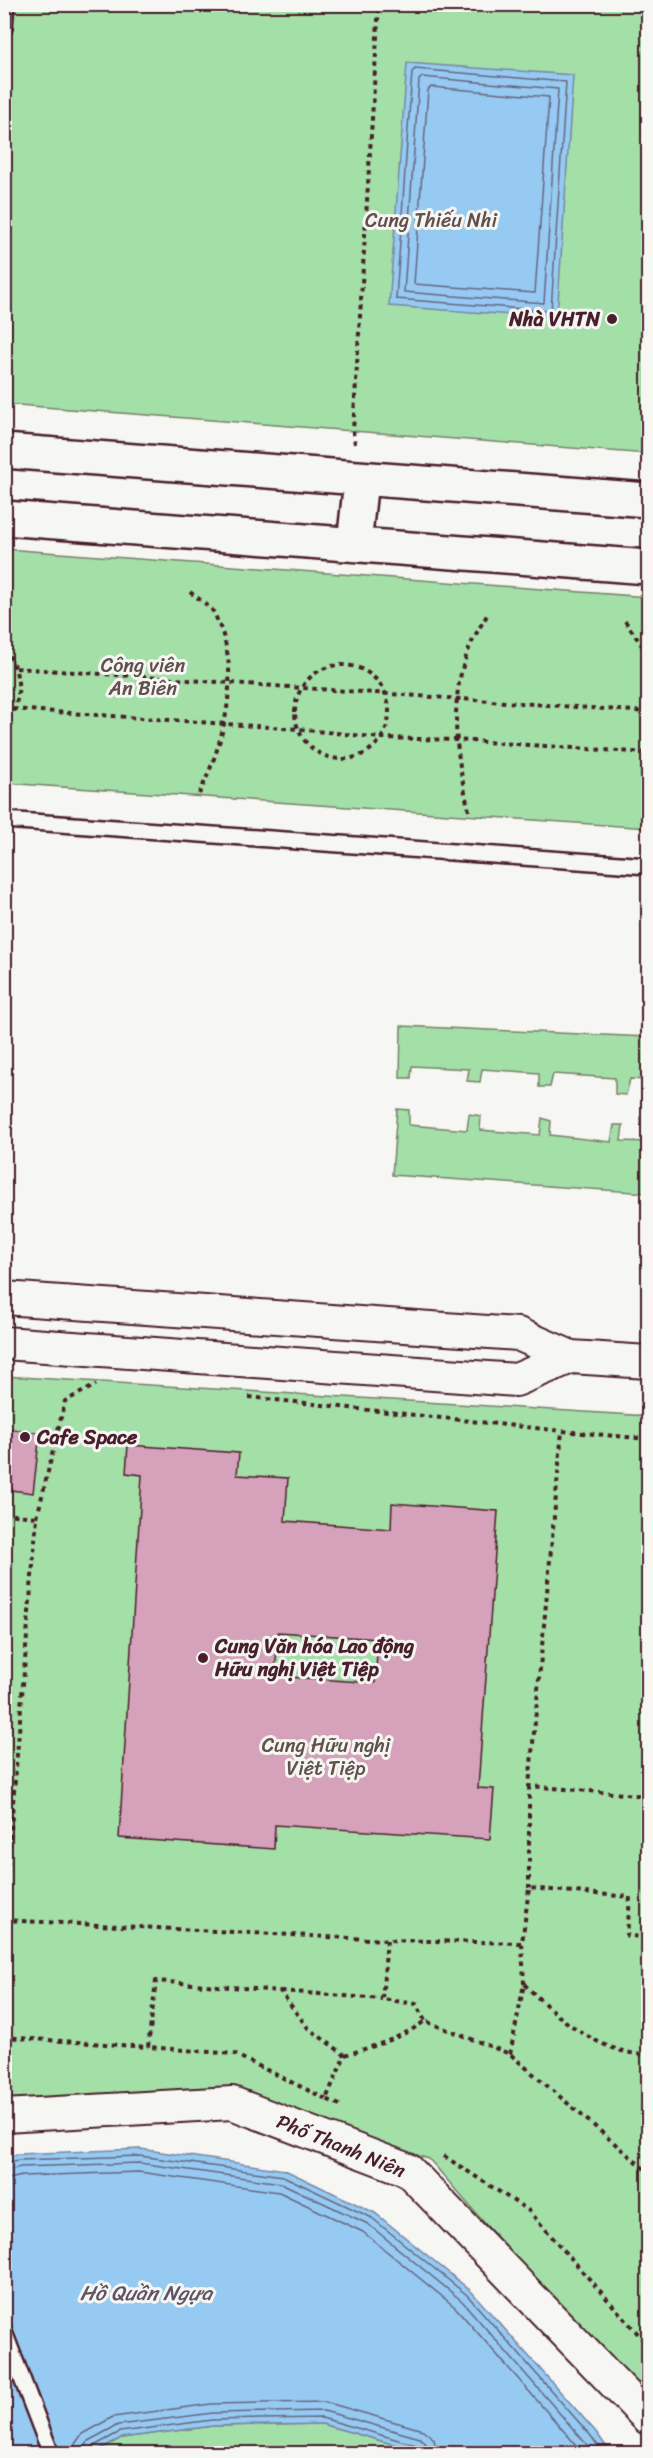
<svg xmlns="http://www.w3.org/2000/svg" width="653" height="2458" font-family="Sriracha,sans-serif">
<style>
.green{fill:#a3e0a7;stroke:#768069;stroke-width:1.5}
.water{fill:#95cbf3;stroke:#7786a3;stroke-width:1.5}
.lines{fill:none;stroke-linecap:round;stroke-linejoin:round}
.shore{stroke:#68647b;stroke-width:1.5}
.building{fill:#d6a1ba;stroke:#4a1f2b;stroke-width:1.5;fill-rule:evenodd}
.service-casing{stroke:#4a1f2b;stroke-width:20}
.minor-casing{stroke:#4a1f2b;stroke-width:36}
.secondary-casing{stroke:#4a1f2b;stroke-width:38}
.path{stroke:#4a1f2b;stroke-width:4;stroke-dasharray:4.5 4.5;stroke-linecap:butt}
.service{stroke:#f6f6f2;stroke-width:15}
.minor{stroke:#f6f6f2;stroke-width:32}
.secondary{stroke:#f6f6f2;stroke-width:33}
.poi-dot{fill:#4a1f2b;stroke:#f6f6f2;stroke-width:2}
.labels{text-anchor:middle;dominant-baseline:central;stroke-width:6;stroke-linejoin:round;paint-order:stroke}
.park-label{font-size:20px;fill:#604f4a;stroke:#f6f6f2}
.poi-label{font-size:20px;font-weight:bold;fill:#4a1f2b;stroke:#f6f6f2;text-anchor:start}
.street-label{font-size:20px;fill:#4a1f2b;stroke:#f6f6f2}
.water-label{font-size:21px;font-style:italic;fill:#605367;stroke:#f6f6f2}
</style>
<rect width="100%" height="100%" fill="#f6f6f2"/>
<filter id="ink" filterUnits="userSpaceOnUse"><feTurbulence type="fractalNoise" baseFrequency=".0167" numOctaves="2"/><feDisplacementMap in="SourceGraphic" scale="12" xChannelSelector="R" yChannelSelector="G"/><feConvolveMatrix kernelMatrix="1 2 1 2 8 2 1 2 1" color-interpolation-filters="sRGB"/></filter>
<g filter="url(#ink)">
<path class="green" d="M4 5H648V454L5 404Z
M5 549 648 597V828L5 783Z
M401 1026 648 1037V1080L630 1079 626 1095 615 1094V1078L553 1074 550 1087H539V1073L482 1069 480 1082 467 1081 469 1069 412 1066 411 1078H400Z
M397 1109 409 1110V1125L467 1130 469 1114 481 1116 480 1130 540 1135 542 1118 551 1121 550 1135 611 1142 614 1125H623L621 1141 648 1142V1193L392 1175Z
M4 1376 648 1416V2412L429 2159 234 2098 5 2101Z
M322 2424 424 2453 92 2454 121 2438 213 2426Z"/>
<path class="water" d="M407 63 573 75 557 318 389 306Z
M140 2149 285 2170 375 2213 471 2291 596 2432 611 2453H424L322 2424 213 2426 121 2438 92 2453H5L4 2158 17 2154Z"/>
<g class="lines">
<path class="shore" d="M415 69 566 82 551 311 396 299 412 72Z
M422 77 558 89 544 303 404 292 419 80Z
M431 87 549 97 535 293 414 284 428 90Z
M4 2163 19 2160 140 2156 283 2176 372 2218 467 2295 591 2436 604 2454
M4 2171 20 2167 140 2163 281 2183 368 2224 462 2301 595 2454
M4 2180 22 2176 139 2172 279 2192 363 2232 455 2307 584 2454
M74 2454 75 2444 82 2434 113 2417 211 2404 325 2402 423 2430 434 2439 437 2454
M83 2454 88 2441 118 2425 213 2413 324 2411 420 2438 426 2444 428 2454
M91 2454 94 2446 120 2432 212 2420 322 2418 416 2445 420 2448 421 2454"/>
</g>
<path class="building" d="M4 1428 40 1433 33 1493 4 1489Z
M128 1445 239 1453 237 1475 288 1478 285 1521 391 1529 392 1503 498 1511 478 1788 494 1789 490 1839 275 1825 274 1849 119 1838 142 1475 126 1473ZM278 1632 378 1639 375 1683 275 1676Z"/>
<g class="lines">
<defs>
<path id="service" d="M4 28 6 4
M4 820 648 866
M4 2332 51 2454"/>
<path id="minor" d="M4 1298 518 1334 571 1357 648 1362
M4 1343 516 1380 571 1357
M4 2116 232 2103 408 2170 648 2418"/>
<path id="secondary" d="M4 451 648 500
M4 518 648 567
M354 544 361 480"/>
</defs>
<use href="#service" class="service-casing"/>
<use href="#minor" class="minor-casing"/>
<use href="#secondary" class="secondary-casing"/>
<path class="path" d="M355 444 353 431 379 4
M190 592C197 598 206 603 212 610 216 614 217 622 220 627 241 679 223 745 199 794
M625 621 648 654
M4 648C21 670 25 702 4 723
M295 712a47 47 0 1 1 94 0a47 47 0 1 1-94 0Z
M16 668 648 712
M13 709 298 729 382 738 456 740 648 753
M469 811C456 755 447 698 471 644 476 633 483 622 489 612
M249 1397 562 1431
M648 1439 562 1431 529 1786 648 1796
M4 1514 37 1517 4 1910
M37 1517 65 1401 96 1385
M529 1786V1888
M4 1920 387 1940 522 1943
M387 1940 382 1999 416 2004 425 2021
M524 1984 522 1943 529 1888 630 1897 627 1936 648 1937
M281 1991 382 1999
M4 2037 148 2047
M510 2054 524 1984C558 2018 598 2053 648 2055
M326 2099 234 2054 148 2047 156 1981 280 1991 308 2028 345 2055
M340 2105 326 2099 345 2055C374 2046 400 2039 425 2021L510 2054 648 2172
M444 2156 529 2211 648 2345"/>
<use href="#service" class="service"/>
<use href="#minor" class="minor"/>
<use href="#secondary" class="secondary"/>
</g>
</g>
<g class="poi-dot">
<circle cx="612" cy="319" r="6"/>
<circle cx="25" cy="1437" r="6"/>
<circle cx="203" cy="1658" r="6"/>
</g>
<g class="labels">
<g class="park-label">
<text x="431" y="220">Cung Thiếu Nhi</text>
<text x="143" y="665">Công viên<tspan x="143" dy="23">An Biên</tspan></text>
<text x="326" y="1745">Cung Hữu nghị<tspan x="326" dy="23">Việt Tiệp</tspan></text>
</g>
<g class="poi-label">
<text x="600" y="319" text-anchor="end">Nhà VHTN</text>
<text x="37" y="1437">Cafe Space</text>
<text x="215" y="1646">Cung Văn hóa Lao động<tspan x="215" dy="23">Hữu nghị Việt Tiệp</tspan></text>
</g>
<g class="street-label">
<text transform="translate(341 2146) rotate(22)">Phố Thanh Niên</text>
</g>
<g class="water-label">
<text x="146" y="2293">Hồ Quần Ngựa</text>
</g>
</g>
<rect width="653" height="2458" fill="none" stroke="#f6f6f2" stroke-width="24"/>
<rect x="12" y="12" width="629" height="2434" fill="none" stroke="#4a1f2b" stroke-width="2" filter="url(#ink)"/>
</svg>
